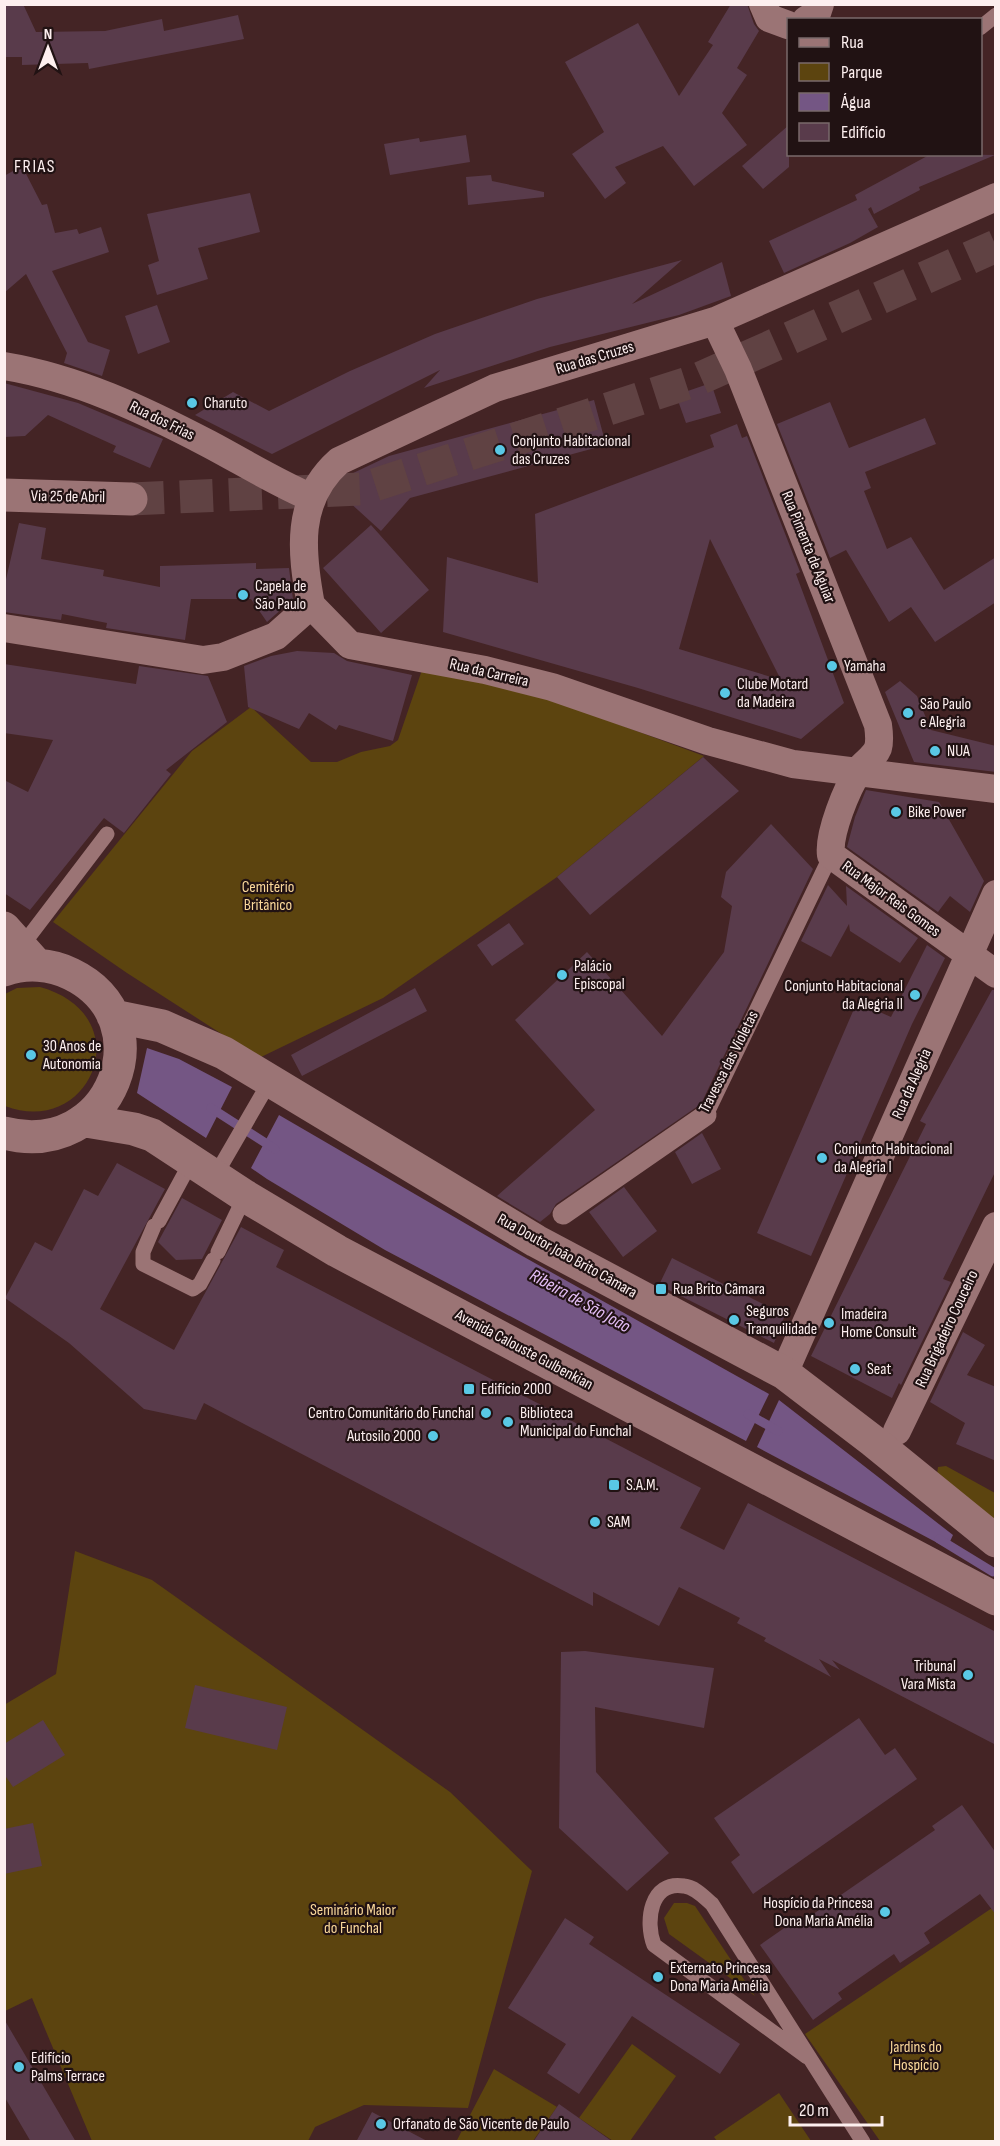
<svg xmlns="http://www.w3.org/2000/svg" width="1000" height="2146" font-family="'Sofia Sans Condensed',sans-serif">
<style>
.green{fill:#5c440f}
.water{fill:#745684}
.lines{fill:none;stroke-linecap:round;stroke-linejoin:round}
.stream{stroke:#745684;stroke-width:9}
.building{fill:#593b4b;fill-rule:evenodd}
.secondary-tunnel{stroke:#604243;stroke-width:33;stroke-dasharray:33 16;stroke-linecap:butt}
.service{stroke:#9b7475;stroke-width:15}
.pedestrian{stroke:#9b7475;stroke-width:21}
.minor{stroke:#9b7475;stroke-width:28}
.secondary{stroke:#9b7475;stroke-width:33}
.poi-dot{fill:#59c8e5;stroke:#211213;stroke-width:2}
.labels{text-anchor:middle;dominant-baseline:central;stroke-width:4.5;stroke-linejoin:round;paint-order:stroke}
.street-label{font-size:16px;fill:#fdefef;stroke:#211213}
.poi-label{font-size:16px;fill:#fdefef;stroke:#211213;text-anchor:start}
.park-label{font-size:16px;fill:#fbd99b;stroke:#211213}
.neighbourhood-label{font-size:18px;letter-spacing:1.5px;fill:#fdefef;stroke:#211213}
.water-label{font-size:18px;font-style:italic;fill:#e6c0f9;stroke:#211213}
</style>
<rect width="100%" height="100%" fill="#442425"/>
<path class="green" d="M423 667 561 703 704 756 557 877 383 998 259 1058 127 973 53 922 192 751 251 707 311 762H337L361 752 390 746 398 740Z
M40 987C141 1015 92 1139 5 1106V994L17 988Z
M946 1466 995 1493V1522L937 1474 938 1467Z
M75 1551 152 1580 450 1792 532 1871 468 2108 364 2105 315 2127 308 2141H92L32 1998 5 2011 4 1705 56 1674Z
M674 1903H687L695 1906 755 1996 669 1934 664 1918Z
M995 1906V2141H880L805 2034Z
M632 2044 676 2076 630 2141H613L579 2118Z
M494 2069 557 2107 533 2141 456 2142Z
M779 2093 811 2141H717L714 2137Z"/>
<path class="water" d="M147 1048 179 1059 232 1087 206 1138 137 1093Z
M279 1115 499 1243 769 1394 746 1441 385 1250 267 1179 251 1168Z
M779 1400 953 1535 947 1548 757 1447Z"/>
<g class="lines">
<path class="stream" d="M211 1108 275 1149
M748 1414 778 1431
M939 1539 993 1572"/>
</g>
<path class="building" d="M4 4H23L36 32 105 31 162 19 164 31 238 15 244 39 89 69 88 63 22 65V57H4Z
M731 4H747L754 24 759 31 737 68 747 75 722 113 747 145 694 186 663 146 615 167 626 183 605 199 572 154 604 132 565 62 638 23 679 96 713 45 708 42Z
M789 125V167L763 189 742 166Z
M466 135 470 162 390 175 384 144 419 138 420 142Z
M931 154 995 155 919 187 920 190 874 214 871 207 868 209 878 227 850 243 784 273 769 241 857 200 855 195Z
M22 166 42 205 47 204 55 233 77 229 79 234 101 227 109 252 52 271 88 342 110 350 102 376 64 363 67 353 26 274 4 293V176Z
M491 175 492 181 544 192V197L468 205 466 177Z
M250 193 260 232 198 248 208 279 157 295 148 265 159 261 147 214Z
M682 260 632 304 722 262 731 296 679 315 550 347 424 388 440 370 272 454 195 415 233 392 269 411 350 371 435 334 537 299Z
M157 305 170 342 138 354 125 316Z
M4 383 78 403 163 439 150 468 113 452 116 446 48 415 25 436 4 437Z
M711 383 721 413 686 423 676 395Z
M594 400 606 445 410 498 381 531 336 490 349 475 389 456Z
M830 402 849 448 925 418 936 444 865 472 871 488 864 491 887 549 911 537 944 590 996 557V602L935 642 911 607 889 622 846 550 830 558 777 424Z
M737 424 742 438 747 436 800 572 796 574 844 703 801 739 638 688 443 632 447 557 538 583 535 514 714 447 710 435ZM710 539 781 680 679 649Z
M19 523 46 528 41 559 104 570 103 576 160 587V566L256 563V569L289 568 293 599 267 622 251 599H191L185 640 106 628 107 623 62 614 61 620 4 612V588Z
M371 525 429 590 381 633 323 568Z
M297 651 334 653 347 661 412 675 393 741 339 725 336 730 309 713 299 729 248 707 244 666 271 656Z
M4 664 136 684 139 666 208 676 227 722 166 770 171 774 124 833 104 818 30 910 4 893V780L28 792 53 740 4 733Z
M900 681 917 696 931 730 996 746V772L914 762 885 692Z
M703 757 739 791 590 915 557 877Z
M866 790 939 802 984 881 970 912 950 896 938 912 847 847 855 817Z
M771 824 813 869 701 1104 556 1204 550 1214 540 1222 497 1196 595 1110 515 1020 587 952 662 1036 724 952 732 906 721 897 726 872Z
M828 885 847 906 846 886 918 938 900 963 850 931 849 924 831 957 801 941Z
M509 923 524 944 492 966 477 945Z
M927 945 945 958 912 1024 811 1256 757 1233 857 1002 891 1017Z
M415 988 427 1011 302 1076 291 1055Z
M992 990H996V1170L943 1279 951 1282 901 1385 899 1383 892 1398 811 1356 926 1124 920 1121Z
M702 1133 721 1169 692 1184 675 1152Z
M117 1163 165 1189 100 1309 174 1350 241 1227 284 1250 276 1267 701 1488 680 1528 724 1550 748 1503 996 1632V1745L832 1660 840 1670 819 1659 831 1677 764 1641 766 1638 737 1623 740 1618 679 1587 659 1626 593 1592V1606L204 1403 196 1420 144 1409 69 1343 5 1298 35 1242 52 1251 84 1189 98 1196Z
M624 1187 657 1231 623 1257 589 1212Z
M182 1198 222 1220 202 1259 176 1260 158 1242Z
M672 1258 785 1315 774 1343 659 1285Z
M963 1332 985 1345 967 1375 996 1387V1461L956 1444 965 1423 930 1402Z
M585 1651 714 1668 704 1728 595 1707 596 1772 669 1853 627 1891 559 1828 561 1652Z
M195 1685 287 1707 277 1750 185 1728Z
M859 1718 885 1755 895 1748 917 1779 753 1894 731 1862 740 1855 714 1818Z
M43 1720 65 1755 13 1787 4 1774V1744Z
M962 1805 996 1853V1915L980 1894 924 1933 930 1943 900 1963 894 1954 838 1993 842 1999 813 2020 760 1945 790 1924 793 1928 935 1830 932 1826Z
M33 1823 42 1866 4 1874V1829Z
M565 1918 594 1937 589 1944 740 2044 720 2074 632 2016 579 2094 547 2073 566 2044 508 2008Z
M4 2019 76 2142H31L4 2096Z
M559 2104 613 2142H533Z
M372 2112 429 2142H356Z"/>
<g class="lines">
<path class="secondary-tunnel" d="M131 499 362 489 694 381 996 246"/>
<path class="service" d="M980 28 996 15
M21 947 107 834
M706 1115 831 855
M215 1176 270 1081
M159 1221 192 1160
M154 1226 143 1252V1264L193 1289 200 1284 213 1260
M218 1252 245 1196
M807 2057 654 1945C645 1922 650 1880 684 1886 695 1887 704 1897 712 1904L863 2142"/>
<path class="pedestrian" d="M563 1214 706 1115"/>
<path class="minor" d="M763 4 769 18 788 25
M806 20 817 13 820 4
M715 321 738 369 878 725C879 732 880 741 878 748 874 758 865 762 859 770 847 788 828 834 831 855L996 974
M4 366C77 378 144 410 209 444 243 462 275 482 310 497
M311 605C301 552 295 500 339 461L495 388 715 321 996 197
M311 605 350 645 485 670 552 687 708 741 793 764 996 789
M4 628 203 660 223 657 276 636 311 605
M784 1373 996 894
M897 1431 996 1226"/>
<path class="secondary" d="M4 495 131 499
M4 928 37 965
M4 970C26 962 51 964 71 974 166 1020 112 1161 4 1133
M113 1016 162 1026 224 1053 536 1241 784 1373 873 1441 996 1541
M86 1121 134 1129 152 1135 245 1196 337 1251 996 1599"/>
</g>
<g class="poi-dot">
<circle cx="192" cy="403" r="6"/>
<circle cx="500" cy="450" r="6"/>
<circle cx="243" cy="595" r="6"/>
<circle cx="832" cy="666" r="6"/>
<circle cx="725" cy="693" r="6"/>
<circle cx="908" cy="713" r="6"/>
<circle cx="935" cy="751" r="6"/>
<circle cx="896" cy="812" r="6"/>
<circle cx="562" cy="975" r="6"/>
<circle cx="915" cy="995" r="6"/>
<circle cx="31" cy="1055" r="6"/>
<circle cx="822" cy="1158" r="6"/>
<rect x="655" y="1283" width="12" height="12" rx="3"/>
<circle cx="734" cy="1320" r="6"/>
<circle cx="829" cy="1323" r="6"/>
<circle cx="855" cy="1369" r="6"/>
<rect x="463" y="1383" width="12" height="12" rx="3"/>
<circle cx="486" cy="1413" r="6"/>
<circle cx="508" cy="1422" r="6"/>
<circle cx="433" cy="1436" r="6"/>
<rect x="608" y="1479" width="12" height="12" rx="3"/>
<circle cx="595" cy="1522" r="6"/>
<circle cx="968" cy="1675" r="6"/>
<circle cx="885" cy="1912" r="6"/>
<circle cx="658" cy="1977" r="6"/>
<circle cx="19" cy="2067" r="6"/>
<circle cx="381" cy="2124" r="6"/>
</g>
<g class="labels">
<g class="street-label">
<text transform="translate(595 358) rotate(-17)">Rua das Cruzes</text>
<text transform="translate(162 421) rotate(26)">Rua dos Frias</text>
<text transform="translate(68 497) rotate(1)">Via 25 de Abril</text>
<text transform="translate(808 547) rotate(68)">Rua Pimenta de Aguiar</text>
<text transform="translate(489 673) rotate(13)">Rua da Carreira</text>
<text transform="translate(891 899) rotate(36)">Rua Major Reis Gomes</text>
<text transform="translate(729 1062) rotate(-63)">Travessa das Violetas</text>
<text transform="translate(912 1084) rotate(-66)">Rua da Alegria</text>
<text transform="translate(567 1256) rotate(29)">Rua Doutor João Brito Câmara</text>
<text transform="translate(947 1329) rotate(-65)">Rua Brigadeiro Couceiro</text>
<text transform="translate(524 1350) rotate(28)">Avenida Calouste Gulbenkian</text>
</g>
<g class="poi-label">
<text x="204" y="403">Charuto</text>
<text x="512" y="441">Conjunto Habitacional<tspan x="512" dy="18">das Cruzes</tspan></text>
<text x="255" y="586">Capela de<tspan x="255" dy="18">São Paulo</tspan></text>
<text x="844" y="666">Yamaha</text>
<text x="737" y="684">Clube Motard<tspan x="737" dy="18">da Madeira</tspan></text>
<text x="920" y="704">São Paulo<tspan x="920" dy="18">e Alegria</tspan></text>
<text x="947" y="751">NUA</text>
<text x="908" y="812">Bike Power</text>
<text x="574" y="966">Palácio<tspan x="574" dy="18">Episcopal</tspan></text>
<text x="903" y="986" text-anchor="end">Conjunto Habitacional<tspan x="903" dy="18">da Alegria II</tspan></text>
<text x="43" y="1046">30 Anos de<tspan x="43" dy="18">Autonomia</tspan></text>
<text x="834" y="1149">Conjunto Habitacional<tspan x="834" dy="18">da Alegria I</tspan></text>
<text x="673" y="1289">Rua Brito Câmara</text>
<text x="746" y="1311">Seguros<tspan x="746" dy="18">Tranquilidade</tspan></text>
<text x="841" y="1314">Imadeira<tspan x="841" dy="18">Home Consult</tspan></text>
<text x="867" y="1369">Seat</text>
<text x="481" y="1389">Edifício 2000</text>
<text x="474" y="1413" text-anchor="end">Centro Comunitário do Funchal</text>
<text x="520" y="1413">Biblioteca<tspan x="520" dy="18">Municipal do Funchal</tspan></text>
<text x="421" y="1436" text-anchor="end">Autosilo 2000</text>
<text x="626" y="1485">S.A.M.</text>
<text x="607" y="1522">SAM</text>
<text x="956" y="1666" text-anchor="end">Tribunal<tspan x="956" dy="18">Vara Mista</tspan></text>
<text x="873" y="1903" text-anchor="end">Hospício da Princesa<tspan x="873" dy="18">Dona Maria Amélia</tspan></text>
<text x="670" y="1968">Externato Princesa<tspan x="670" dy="18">Dona Maria Amélia</tspan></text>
<text x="31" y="2058">Edifício<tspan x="31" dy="18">Palms Terrace</tspan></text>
<text x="393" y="2124">Orfanato de São Vicente de Paulo</text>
</g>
<g class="park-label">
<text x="268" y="887">Cemitério<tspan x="268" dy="18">Britânico</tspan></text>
<text x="353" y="1910">Seminário Maior<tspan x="353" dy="18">do Funchal</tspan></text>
<text x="916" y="2047">Jardins do<tspan x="916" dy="18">Hospício</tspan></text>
</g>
<g class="neighbourhood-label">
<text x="35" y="166">FRIAS</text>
</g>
<g class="water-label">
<text transform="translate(580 1301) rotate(29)">Ribeira de São João</text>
</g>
</g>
<rect width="1000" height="2146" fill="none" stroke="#fdefef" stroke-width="12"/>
<rect x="787" y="18" width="195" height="138" fill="#211213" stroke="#796a6b" stroke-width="1.5"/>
<rect x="799" y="38" width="30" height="9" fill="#9b7475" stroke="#796a6b" stroke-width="1.5"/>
<text x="841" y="48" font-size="18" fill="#fdefef">Rua</text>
<rect x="799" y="63" width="30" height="18" fill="#5c440f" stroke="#796a6b" stroke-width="1.5"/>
<text x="841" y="78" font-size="18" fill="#fdefef">Parque</text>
<rect x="799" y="93" width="30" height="18" fill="#745684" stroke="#796a6b" stroke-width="1.5"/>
<text x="841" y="108" font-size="18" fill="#fdefef">Água</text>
<rect x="799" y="123" width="30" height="18" fill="#593b4b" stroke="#796a6b" stroke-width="1.5"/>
<text x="841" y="138" font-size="18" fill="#fdefef">Edifício</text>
<g transform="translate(48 48)" stroke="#211213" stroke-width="4.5" paint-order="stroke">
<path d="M0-4.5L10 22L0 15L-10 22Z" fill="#fdefef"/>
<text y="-9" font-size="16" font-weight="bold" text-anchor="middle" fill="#fdefef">N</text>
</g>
<path d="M790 2116v9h92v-9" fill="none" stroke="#fdefef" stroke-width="3"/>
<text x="799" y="2116" font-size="18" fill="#fdefef" stroke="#211213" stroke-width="4.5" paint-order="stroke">20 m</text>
</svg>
